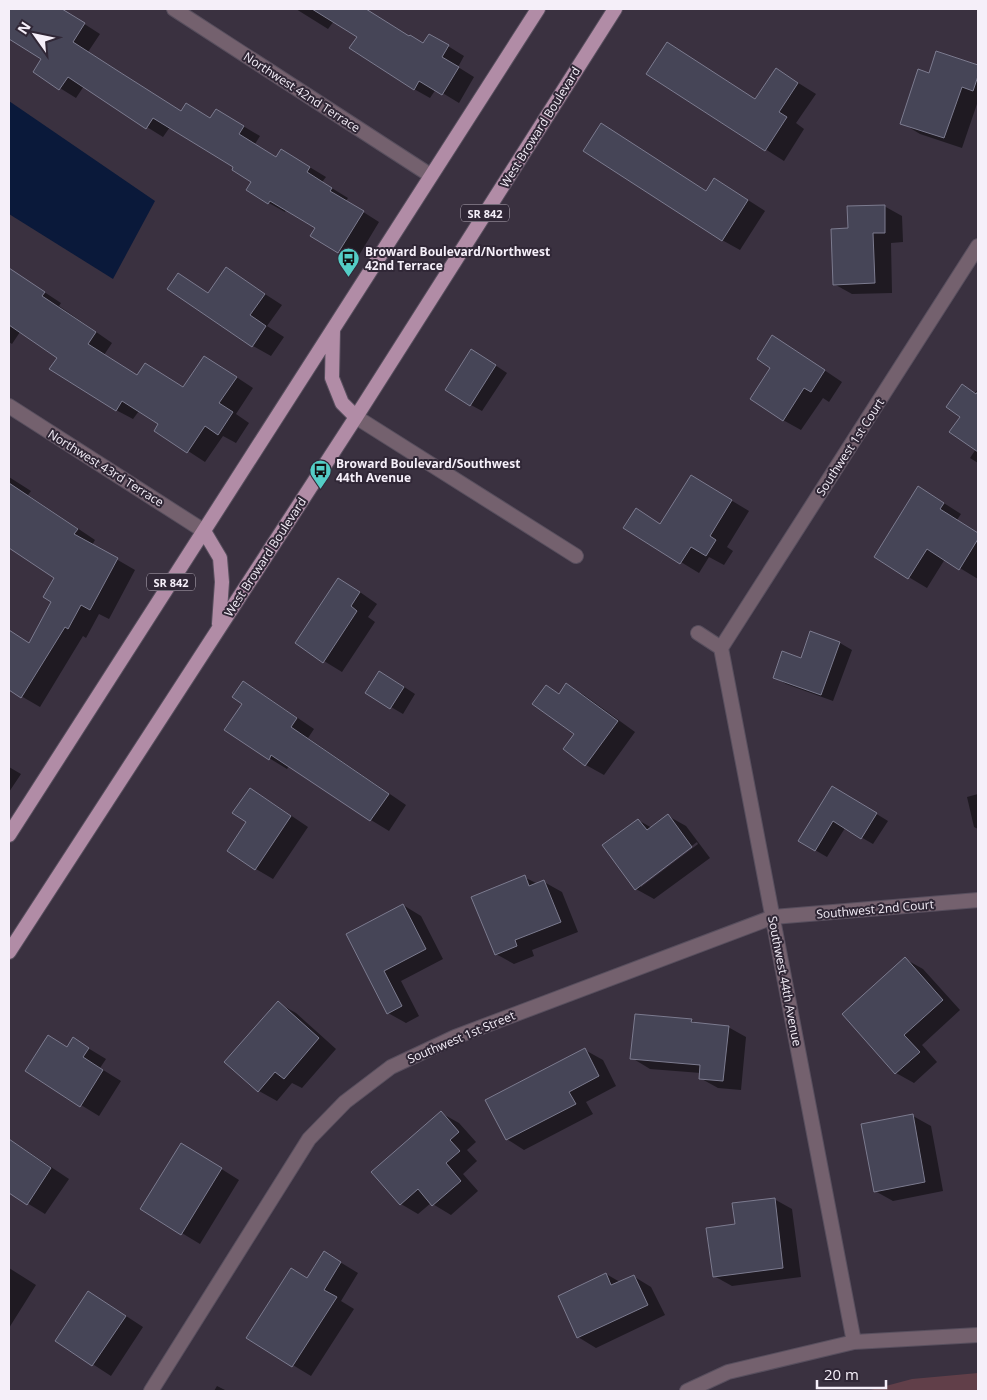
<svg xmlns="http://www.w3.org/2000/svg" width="987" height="1400" font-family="'Open Sans',sans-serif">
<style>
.green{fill:#613f49}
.water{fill:#0a193a}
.shadow{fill:#0007;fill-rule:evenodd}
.building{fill:#464557;stroke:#7c7b8f}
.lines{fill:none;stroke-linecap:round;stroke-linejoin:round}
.minor-casing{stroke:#584f5e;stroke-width:16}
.primary-casing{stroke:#584f5e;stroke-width:16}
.minor{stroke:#74616e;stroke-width:14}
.primary{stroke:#b18ca6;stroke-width:14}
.labels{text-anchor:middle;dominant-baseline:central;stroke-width:4;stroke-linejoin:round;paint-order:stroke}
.shield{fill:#302736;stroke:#bab3be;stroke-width:1}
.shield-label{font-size:11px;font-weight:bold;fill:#f5eff9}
.street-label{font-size:12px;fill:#f5eff9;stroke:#302736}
.poi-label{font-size:12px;font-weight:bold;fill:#f5eff9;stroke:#302736;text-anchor:start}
</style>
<rect width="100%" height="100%" fill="#3a3140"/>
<path class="green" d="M978 1373V1391H867L912 1379Z"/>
<path class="water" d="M9 101 155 201 113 279 9 214Z"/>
<path class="shadow" d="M9 9H61L100 34 88 52 182 112 211 119 233 120 260 136 255 144 276 158 298 160 326 177 322 182 348 198 346 201 379 222 355 262 312 235 316 227 287 209 285 212 269 203 253 182 235 167 170 127 163 137 102 99 84 86 76 98 34 72 43 58 9 37Z
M296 9H365L410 37 424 44 430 35 464 56 458 67 474 77 459 103 436 89 430 98 414 89 358 36 334 21 328 29Z
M937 52 978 66V101L962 148 920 134 902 123 930 74Z
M776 69 816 94 796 123 804 129 784 161 647 74 756 100Z
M715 179 765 211 740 250 722 240 707 192Z
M884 206 902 216 903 242 891 243 892 293 852 294 834 284 849 229Z
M9 269 61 303 59 306 112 343 104 355 138 376 184 388 221 367 253 388 236 414 249 423 236 443 223 436 205 462 156 430 160 424 139 411 133 419 116 410 58 358 20 332 12 344 9 342Z
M226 269 282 305 267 326 284 337 271 356 253 346 169 288 178 274 209 294Z
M790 347 842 382 829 402 823 398 801 430 783 420Z
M483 357 507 373 482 411 471 405Z
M962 385 975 393 978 389V463L970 458 976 449Z
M9 477 31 491 28 495 95 540 92 545 135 570 109 619 99 614 86 638 83 636 40 707 9 689V638L12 634 30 644 53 602 55 578 9 546Z
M709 487 749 511 727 547 733 551 724 565 709 557 699 573 625 528 661 525Z
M936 498 961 514 957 520 978 534V579L945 559 927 588 875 557Z
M357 590 377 604 368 617 375 622 342 672 324 661Z
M811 633 840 643 852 650 833 701 786 684 774 677 801 660Z
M392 679 415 694 403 714 367 693Z
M243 682 261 693 314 729 308 738 406 805 389 831 371 820 289 766 287 769 269 758 244 703Z
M567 685 584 695 635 732 604 775 586 765 575 734 547 686 560 694Z
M9 767 21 774 9 792Z
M250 789 268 800 308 827 273 879 256 869 247 822Z
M844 794 888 821 873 844 845 828 827 857 815 850Z
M978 794V829L974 827 967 797Z
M668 816 686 826 710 858 654 899 636 889 638 820 652 828ZM697 842 698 844 641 887V884Z
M524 877 538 884 544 882 562 892 578 932 532 950 534 956 514 964 496 954Z
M403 905 421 916 443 959 401 981 419 1016 406 1023 388 1013 347 934Z
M905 959 923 969 960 1010 922 1045 937 1062 914 1083 896 1073Z
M278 1003 296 1013 336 1049 302 1088 292 1083 277 1101 259 1091Z
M691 1020 698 1024 728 1027 746 1037 741 1090 718 1088 700 1078 701 1073 650 1069 632 1058Z
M73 1039 106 1059 100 1068 121 1081 99 1116 81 1105 68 1048Z
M585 1050 603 1060 616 1086 586 1102 593 1114 524 1150 507 1139Z
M441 1113 459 1123 476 1142 467 1150 477 1161 463 1174 478 1191 451 1215 431 1203 418 1214 401 1204Z
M913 1116 931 1126 943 1191 893 1201 875 1191Z
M9 1139 69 1179 45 1214 9 1192Z
M199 1155 239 1180 200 1244 142 1209Z
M774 1199 792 1209 801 1277 732 1286 714 1276Z
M325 1253 358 1273 341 1301 354 1309 311 1376 248 1338 308 1279Z
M9 1268 36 1285 9 1328Z
M606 1274 620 1282 633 1276 651 1287 665 1315 596 1348 578 1337Z
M106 1303 143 1327 111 1376 57 1341Z
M217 1386 227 1391H214Z"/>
<path class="building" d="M9 9H62L85 23 73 42 118 71 181 111 186 103 210 118 216 109 244 126 239 134 276 157 281 149 310 167 307 172 332 188 330 191 364 211 338 253 310 236 315 228 270 201 268 204 246 190 251 182 232 170 233 167 153 118 146 129 68 77 59 90 33 72 41 59 9 39Z
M312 9H366L409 36 410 35 423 43 429 34 449 45 442 57 459 67 442 95 419 81 414 90 349 48 357 37Z
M667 42 755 99 776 68 798 83 779 112 787 117 765 151 646 74Z
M936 51 978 65V76L973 91 962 87 944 138 900 124 918 69 929 73Z
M601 123 706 191 714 178 748 200 722 241 583 151Z
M885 205V233H873L875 283 833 285 831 229 848 228 847 206Z
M226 267 265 294 250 315 266 326 252 347 167 289 178 273 208 293Z
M9 268 45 292 42 296 96 332 88 344 137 375 145 363 183 387 204 356 237 377 219 403 233 412 218 435 205 426 187 453 154 431 158 424 122 401 116 411 49 369 57 358 9 325Z
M772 335 825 370 811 392 804 388 783 421 750 399 770 368 757 359Z
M471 349 496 365 470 406 445 390Z
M962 384 976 394 978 391V452L949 432 960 417 946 407Z
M691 475 732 500 710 536 716 540 706 556 691 547 680 564 623 528 636 508 660 524Z
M9 483 78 529 74 534 118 558 90 610 81 605 68 629 65 627 21 698 9 690V630L29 643 51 602 43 597 54 578 9 548Z
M918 486 944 503 940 509 978 533V539L959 570 927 549 908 579 874 557Z
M338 578 360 592 351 606 357 611 323 663 295 643Z
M810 631 840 642 821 695 773 678 782 651 801 658Z
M379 671 404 687 390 709 365 693Z
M243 681 297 718 291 727 389 794 370 821 271 755 269 760 224 730 242 704 232 697Z
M566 683 618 721 585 766 563 749 574 734 532 704 546 685 559 694Z
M832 786 877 813 861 839 833 821 815 851 798 841Z
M250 788 291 816 255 870 227 851 246 822 232 813Z
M668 814 692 847 635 890 602 845 638 819 647 830Z
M525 875 529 886 544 880 561 922 515 940 517 946 495 955 471 897Z
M403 904 426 949 384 971 402 1006 387 1014 346 934Z
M905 957 943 1000 904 1035 920 1052 895 1074 842 1014Z
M278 1001 319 1038 284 1079 275 1072 258 1092 224 1062Z
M635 1014 692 1019 691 1022 729 1026 723 1081 699 1079 700 1065 630 1059Z
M48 1035 67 1047 73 1037 89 1048 83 1057 103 1070 80 1107 25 1071Z
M585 1048 599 1076 569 1092 576 1104 506 1140 485 1100Z
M441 1111 459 1132 450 1140 460 1151 446 1163 461 1181 432 1206 418 1189 400 1205 371 1172Z
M913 1114 925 1182 874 1192 861 1124Z
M9 1139 51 1168 27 1205 9 1193Z
M181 1143 222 1168 181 1235 140 1209Z
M775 1198 783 1268 713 1277 706 1228 735 1224 732 1203Z
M324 1251 341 1262 324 1290 337 1297 292 1367 246 1338 291 1268 307 1278Z
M606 1273 611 1285 634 1275 648 1305 577 1338 558 1296Z
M88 1291 126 1316 92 1366 55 1341Z"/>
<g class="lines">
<defs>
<path id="minor" d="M174 9 430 175
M9 406 204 531
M356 417 576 556
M698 633 721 648 854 1342
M721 648 978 246
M151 1391 309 1139 345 1102 391 1067 455 1037 773 917 978 900
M687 1391 728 1372 854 1342 978 1335"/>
<path id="primary" d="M333 330 332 378 342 403 356 417
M204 531 220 558 222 582 219 624
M9 835 538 9
M9 952 356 417 615 9"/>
</defs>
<use href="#minor" class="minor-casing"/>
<use href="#primary" class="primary-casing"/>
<use href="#minor" class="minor"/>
<use href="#primary" class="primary"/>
</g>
<defs>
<symbol id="bus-pin" viewBox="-11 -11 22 30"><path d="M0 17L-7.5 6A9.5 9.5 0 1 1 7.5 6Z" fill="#54cdc6" stroke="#302736"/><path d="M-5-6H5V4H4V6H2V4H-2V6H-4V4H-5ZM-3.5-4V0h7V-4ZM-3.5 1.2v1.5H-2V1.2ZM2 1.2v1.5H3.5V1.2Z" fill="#111"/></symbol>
</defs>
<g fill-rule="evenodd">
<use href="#bus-pin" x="336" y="246" width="25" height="34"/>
<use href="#bus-pin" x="308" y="458" width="25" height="34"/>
</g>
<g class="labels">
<g class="shield">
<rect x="461" y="204.5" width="48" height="17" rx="4"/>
<rect x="147" y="573.5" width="48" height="17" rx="4"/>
</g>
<g class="shield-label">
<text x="485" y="213">SR 842</text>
<text x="171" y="582">SR 842</text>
</g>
<g class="street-label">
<text transform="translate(302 92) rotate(33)">Northwest 42nd Terrace</text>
<text transform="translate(540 127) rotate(-58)">West Broward Boulevard</text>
<text transform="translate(850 447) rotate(-57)">Southwest 1st Court</text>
<text transform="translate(106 468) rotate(32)">Northwest 43rd Terrace</text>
<text transform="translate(265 557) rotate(-57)">West Broward Boulevard</text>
<text transform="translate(875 909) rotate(-5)">Southwest 2nd Court</text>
<text transform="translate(785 981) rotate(79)">Southwest 44th Avenue</text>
<text transform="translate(461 1037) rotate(-23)">Southwest 1st Street</text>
</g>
<g class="poi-label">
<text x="365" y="251">Broward Boulevard/Northwest<tspan x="365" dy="14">42nd Terrace</tspan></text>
<text x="336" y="463">Broward Boulevard/Southwest<tspan x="336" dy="14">44th Avenue</tspan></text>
</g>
</g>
<rect width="987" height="1400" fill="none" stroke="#f5eff9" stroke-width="20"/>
<g transform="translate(35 35) rotate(303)" stroke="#302736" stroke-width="4" paint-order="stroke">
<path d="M0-4L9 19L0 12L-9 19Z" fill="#f5eff9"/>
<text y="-8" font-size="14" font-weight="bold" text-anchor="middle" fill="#f5eff9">N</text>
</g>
<path d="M817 1380v8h69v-8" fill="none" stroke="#f5eff9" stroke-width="2.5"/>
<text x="824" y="1380" font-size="15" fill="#f5eff9" stroke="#302736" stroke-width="4" paint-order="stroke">20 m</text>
</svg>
